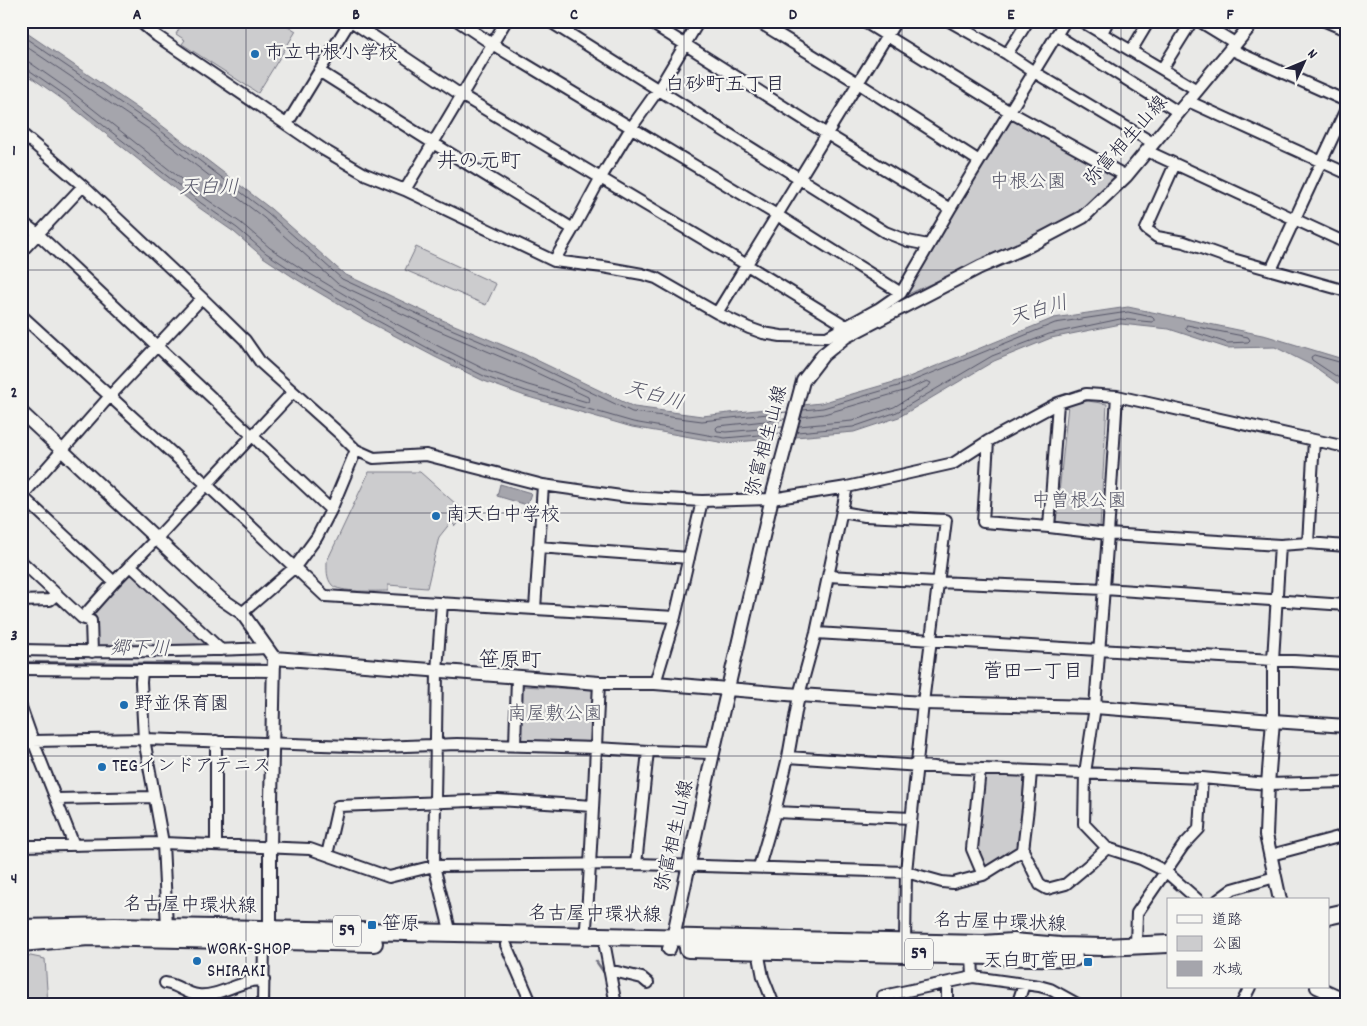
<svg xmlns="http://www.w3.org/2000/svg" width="1367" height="1026" font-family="Dekko,'Klee One',sans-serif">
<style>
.green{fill:#ccccce;stroke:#777784}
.water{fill:#a5a5ac;stroke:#71717f}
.pier{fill:#e9e9e7}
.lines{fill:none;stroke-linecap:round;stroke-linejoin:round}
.shore{stroke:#565668;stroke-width:1}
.stream{stroke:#71717f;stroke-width:2.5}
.minor-casing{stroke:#22223b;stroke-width:14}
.tertiary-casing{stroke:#22223b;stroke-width:16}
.primary-casing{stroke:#22223b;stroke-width:20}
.minor{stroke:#f6f6f2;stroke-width:10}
.tertiary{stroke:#f6f6f2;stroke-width:12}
.primary{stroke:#f6f6f2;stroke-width:16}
.grid{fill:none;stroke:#22223b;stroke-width:1;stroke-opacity:0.55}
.poi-dot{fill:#1f6fb2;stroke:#f6f6f2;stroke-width:2}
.labels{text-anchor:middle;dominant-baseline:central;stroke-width:4.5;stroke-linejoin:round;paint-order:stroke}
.shield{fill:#f6f6f2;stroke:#626272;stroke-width:1}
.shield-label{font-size:18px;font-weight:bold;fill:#22223b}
.poi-label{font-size:19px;fill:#22223b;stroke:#f6f6f2;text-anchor:start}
.street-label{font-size:19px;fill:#22223b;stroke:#f6f6f2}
.park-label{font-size:19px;fill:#555567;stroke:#f6f6f2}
.neighbourhood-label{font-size:20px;fill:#22223b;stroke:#f6f6f2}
.water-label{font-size:20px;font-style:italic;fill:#565668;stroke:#f6f6f2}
.quarter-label{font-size:21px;fill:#22223b;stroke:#f6f6f2}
.neatline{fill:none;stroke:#22223b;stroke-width:2}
.grid-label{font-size:16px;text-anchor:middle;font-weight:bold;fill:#22223b}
</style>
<rect width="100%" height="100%" fill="#e9e9e7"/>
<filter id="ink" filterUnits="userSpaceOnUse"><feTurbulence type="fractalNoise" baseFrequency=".02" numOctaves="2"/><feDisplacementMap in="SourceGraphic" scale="10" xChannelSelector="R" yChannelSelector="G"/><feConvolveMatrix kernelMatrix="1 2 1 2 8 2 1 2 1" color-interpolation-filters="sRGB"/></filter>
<g filter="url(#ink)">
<path class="green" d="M184 21H280L296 31 258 93 182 44 185 40 176 34Z
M1010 115 1121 177 1082 214 902 297Z
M416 247 496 284 486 305 405 270Z
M1088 401 1107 404 1100 528 1056 523 1068 405Z
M369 472H420L466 513 455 526 451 522 439 537 427 588 388 585V591C376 591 339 593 332 585 326 578 327 569 327 561Z
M131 570 212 647 95 649 97 624 94 611Z
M522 686 593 690 596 693 594 741 590 744 521 743 518 740 519 688Z
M986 772 1021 774 1024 777 1019 848 987 866 982 863 978 847 982 775Z
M21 954 45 959 48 1005H21Z"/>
<path class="water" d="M21 29 156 121 271 209 344 274 440 319 524 354 634 407 702 416 821 403 904 379 1054 318 1128 307 1267 336 1346 360V386L1337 383 1315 367 1275 347 1227 348 1169 329 1121 324 1051 338 994 361 899 417 854 432 725 443 632 427 525 396 484 381 435 357 365 320 296 279 263 257 234 232 198 207 62 99 21 70Z
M500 484 531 493 527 505 497 496Z"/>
<path class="pier" d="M805 403 795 440 775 441 784 405Z"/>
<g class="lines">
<path class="shore" d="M21 35 153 125 268 213 342 279 437 323 522 359 632 412 702 421 787 412
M21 43 150 130 264 218 338 284 435 329 520 365 588 397 589 401 587 402 528 385 488 371 440 347 370 310 302 269 270 248 241 223 205 198 69 90 29 62 21 60
M21 67 26 68 65 95 201 203 237 228 266 253 299 275 367 315 437 353 486 377 526 391 633 422 725 438 781 433
M1187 325 1248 337 1250 340 1248 342 1227 343 1188 330 1186 328Z
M1346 364 1314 355 1311 357 1312 360 1339 378 1346 380
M799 426 852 421 894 407 929 386 931 383 927 381 907 390 824 414 801 417
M783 427 726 432 717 431 716 428 718 426 785 419
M797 432 853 427 897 412 992 356 1049 334 1120 319 1152 322 1154 321V319L1152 317 1128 312 1055 323 905 384 823 408 803 410"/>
<path class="stream" d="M21 662 259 664
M596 961 605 974
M609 991 610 1005"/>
<defs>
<path id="minor" d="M139 21 157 36 324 150 365 174 405 190 554 261 603 267 642 274 656 278 717 313 749 328 763 333 781 336 827 337 878 309 901 293 950 209 1065 21
M351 21 461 95 747 265 846 326
M458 21 492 44 777 215 901 293
M549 21 885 232 908 241 928 245
M648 21 827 134 950 209
M757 21 858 83 979 161
M863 21 1010 112 1126 176
M949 21 1007 54 1034 72 1153 143
M1081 21 1197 90
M1199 21 1235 43
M1325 21 1346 30
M1102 33 1108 21
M1056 35 1178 112
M1230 49 1346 101
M1131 51 1149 21
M1007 54 1028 21
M1162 69 1192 21
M319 71 433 143 573 229
M1188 101 1346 173
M287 124 350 21
M21 133 83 186 202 298 245 340 261 363 339 433 356 450 331 510 317 537 295 567 242 613
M1147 151 1346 243
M1175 164 1146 229 1157 237 1184 242 1229 258 1346 291
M405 190 506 21
M21 221 38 234 331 510
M21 252 83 186
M554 261 573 229 600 179 631 128 658 90 699 21
M1271 270 1346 109
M717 313 896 21
M21 315 206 484 325 596 535 609 543 485 426 455 374 458 356 450
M1314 440 1346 447
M988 441 983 522 1049 527 1108 534 1095 707 1085 773 1084 824 1107 848 1141 859 1165 871 1198 900
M543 485 628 497 702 501 772 499 847 487 954 463 988 441 1058 403 1086 394 1117 396 1314 440 1308 543 1280 545 1108 534 1117 396
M21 495 114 582 82 618 21 561
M22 496 110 396 202 298
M842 512 865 516 946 520 923 703 906 872 942 882 953 883 983 875 1023 850
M1049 527 1058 403
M1308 543 1346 546
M538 547 689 558
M130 565 221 650
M828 576 937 582 1104 589 1346 605
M114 582 157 538 293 392
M21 601 50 600 57 594
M442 603 437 671 434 866 451 934
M535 609 675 617
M82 618 91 621 92 652
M816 633 1098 650 1346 664
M21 650C103 652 185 652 266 648
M21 669 273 671
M142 670 141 682 144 739 163 843 167 927
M655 683 675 617 702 501
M21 707 33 741 74 845
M1273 721V660L1280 545
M216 741V845
M21 745 33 741 144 739 381 747 457 744 596 748 648 751 713 753
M515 746 517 677
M788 757 935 767 1202 778 1268 784 1346 782
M980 769 972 849 983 875
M1031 771 1028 808 1023 850 1040 885 1047 889 1066 884 1091 863 1107 848
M56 799 154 797
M775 812 911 818
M21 846 163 843 310 849 389 877 434 866 636 864 906 872 905 942
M327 855 338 806 498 800 593 806
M1271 855 1346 835
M636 864 648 751
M759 867 775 812 788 757 799 695 816 633 847 487
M1218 900 1233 889 1275 877
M584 936 586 927C592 846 595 764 599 683
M506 945 532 1005
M1136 945 1137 913 1183 846 1199 829 1202 778
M605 947 616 1005
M758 951 763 977 774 1005
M972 955 973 977 1039 986 1050 989 1079 1005
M609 970 642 978 648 983
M165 983C177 984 186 994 198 995 214 997 232 986 248 982 253 980 258 981 264 980
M263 1005 264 941 266 937
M884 1005 883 996 973 977
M947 1005V983
M1017 1005 1024 984
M1241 1005 1250 987
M1323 1005 1327 992"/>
<path id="tertiary" d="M21 412 220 598 242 613 274 658 599 683H655L799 695 923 703 1095 707 1273 721 1346 726
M1273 721 1268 784 1266 835 1280 900
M270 929V848L274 658
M669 949 673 938 713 753 774 489 803 381 823 355 845 337 980 267 1028 246 1083 217 1126 176 1254 21
M1317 987 1346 1000"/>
<path id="primary" d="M1328 916 1346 912
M21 928 115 926 983 944 1013 942 1060 946 1104 947 1168 944
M21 943 88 937 374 943
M688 949 1074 958"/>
</defs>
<use href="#minor" class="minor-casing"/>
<use href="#tertiary" class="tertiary-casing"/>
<use href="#primary" class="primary-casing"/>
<use href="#minor" class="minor"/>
<use href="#tertiary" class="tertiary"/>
<use href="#primary" class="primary"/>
</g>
</g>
<path class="grid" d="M246 21V1005M465 21V1005M684 21V1005M902 21V1005M1121 21V1005M21 270H1346M21 513H1346M21 756H1346"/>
<g class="poi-dot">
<circle cx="255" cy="54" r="5"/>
<circle cx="436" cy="516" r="5"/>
<circle cx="124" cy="705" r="5"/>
<circle cx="102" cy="767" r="5"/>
<rect x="367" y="920" width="10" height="10" rx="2.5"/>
<circle cx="197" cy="961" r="5"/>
<rect x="1083" y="957" width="10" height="10" rx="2.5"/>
</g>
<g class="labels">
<g class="shield">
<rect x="333" y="915.5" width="28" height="31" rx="4"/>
<rect x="905" y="938.5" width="28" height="31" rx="4"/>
</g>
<g class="shield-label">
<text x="347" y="931">59</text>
<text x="919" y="954">59</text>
</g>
<g class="poi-label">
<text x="265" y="54">市立中根小学校</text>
<text x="446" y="516">南天白中学校</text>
<text x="134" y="705">野並保育園</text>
<text x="112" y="767">TEGインドアテニス</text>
<text x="382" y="925">笹原</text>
<text x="207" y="950">WORK-SHOP<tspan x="207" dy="22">SHIRAKI</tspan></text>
<text x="1078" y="962" text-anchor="end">天白町菅田</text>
</g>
<g class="street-label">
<text transform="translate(1127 142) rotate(-48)">弥富相生山線</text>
<text transform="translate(768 441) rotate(-75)">弥富相生山線</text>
<text transform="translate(676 836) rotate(-77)">弥富相生山線</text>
<text transform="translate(190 907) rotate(1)">名古屋中環状線</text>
<text transform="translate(595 916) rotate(1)">名古屋中環状線</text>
<text transform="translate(1000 924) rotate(2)">名古屋中環状線</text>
</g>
<g class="park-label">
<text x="1028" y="183">中根公園</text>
<text x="1079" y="502">中曽根公園</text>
<text x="555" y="715">南屋敷公園</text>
</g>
<g class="neighbourhood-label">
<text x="725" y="86">白砂町五丁目</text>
<text x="1033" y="673">菅田一丁目</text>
</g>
<g class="water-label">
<text x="209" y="189">天白川</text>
<text transform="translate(1039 312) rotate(-16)">天白川</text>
<text transform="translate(654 397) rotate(16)">天白川</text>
<text transform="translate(140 650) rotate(1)">郷下川</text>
</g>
<g class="quarter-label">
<text x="479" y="163">井の元町</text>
<text x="510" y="662">笹原町</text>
</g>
</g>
<rect width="1367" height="1026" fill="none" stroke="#f6f6f2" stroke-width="55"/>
<rect x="1167" y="898" width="162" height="90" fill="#f6f6f2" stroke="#a1a1a9"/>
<rect x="1177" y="915" width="25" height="8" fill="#f6f6f2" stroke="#a1a1a9"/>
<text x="1212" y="924" font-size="15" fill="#22223b">道路</text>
<rect x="1177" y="936" width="25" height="15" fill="#ccccce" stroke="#a1a1a9"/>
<text x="1212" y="948" font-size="15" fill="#22223b">公園</text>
<rect x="1177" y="961" width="25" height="15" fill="#a5a5ac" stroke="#a1a1a9"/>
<text x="1212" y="974" font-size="15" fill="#22223b">水域</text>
<g transform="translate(1304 62) rotate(46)" stroke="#f6f6f2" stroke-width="4" paint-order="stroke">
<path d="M0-4L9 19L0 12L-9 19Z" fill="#22223b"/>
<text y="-8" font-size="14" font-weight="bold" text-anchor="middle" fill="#22223b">N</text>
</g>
<rect x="28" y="28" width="1312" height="970" class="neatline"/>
<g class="grid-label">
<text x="137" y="19">A</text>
<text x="356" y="19">B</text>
<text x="574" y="19">C</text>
<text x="793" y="19">D</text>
<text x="1011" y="19">E</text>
<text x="1230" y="19">F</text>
<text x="14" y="155">1</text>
<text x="14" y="397">2</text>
<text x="14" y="640">3</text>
<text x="14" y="883">4</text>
</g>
</svg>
